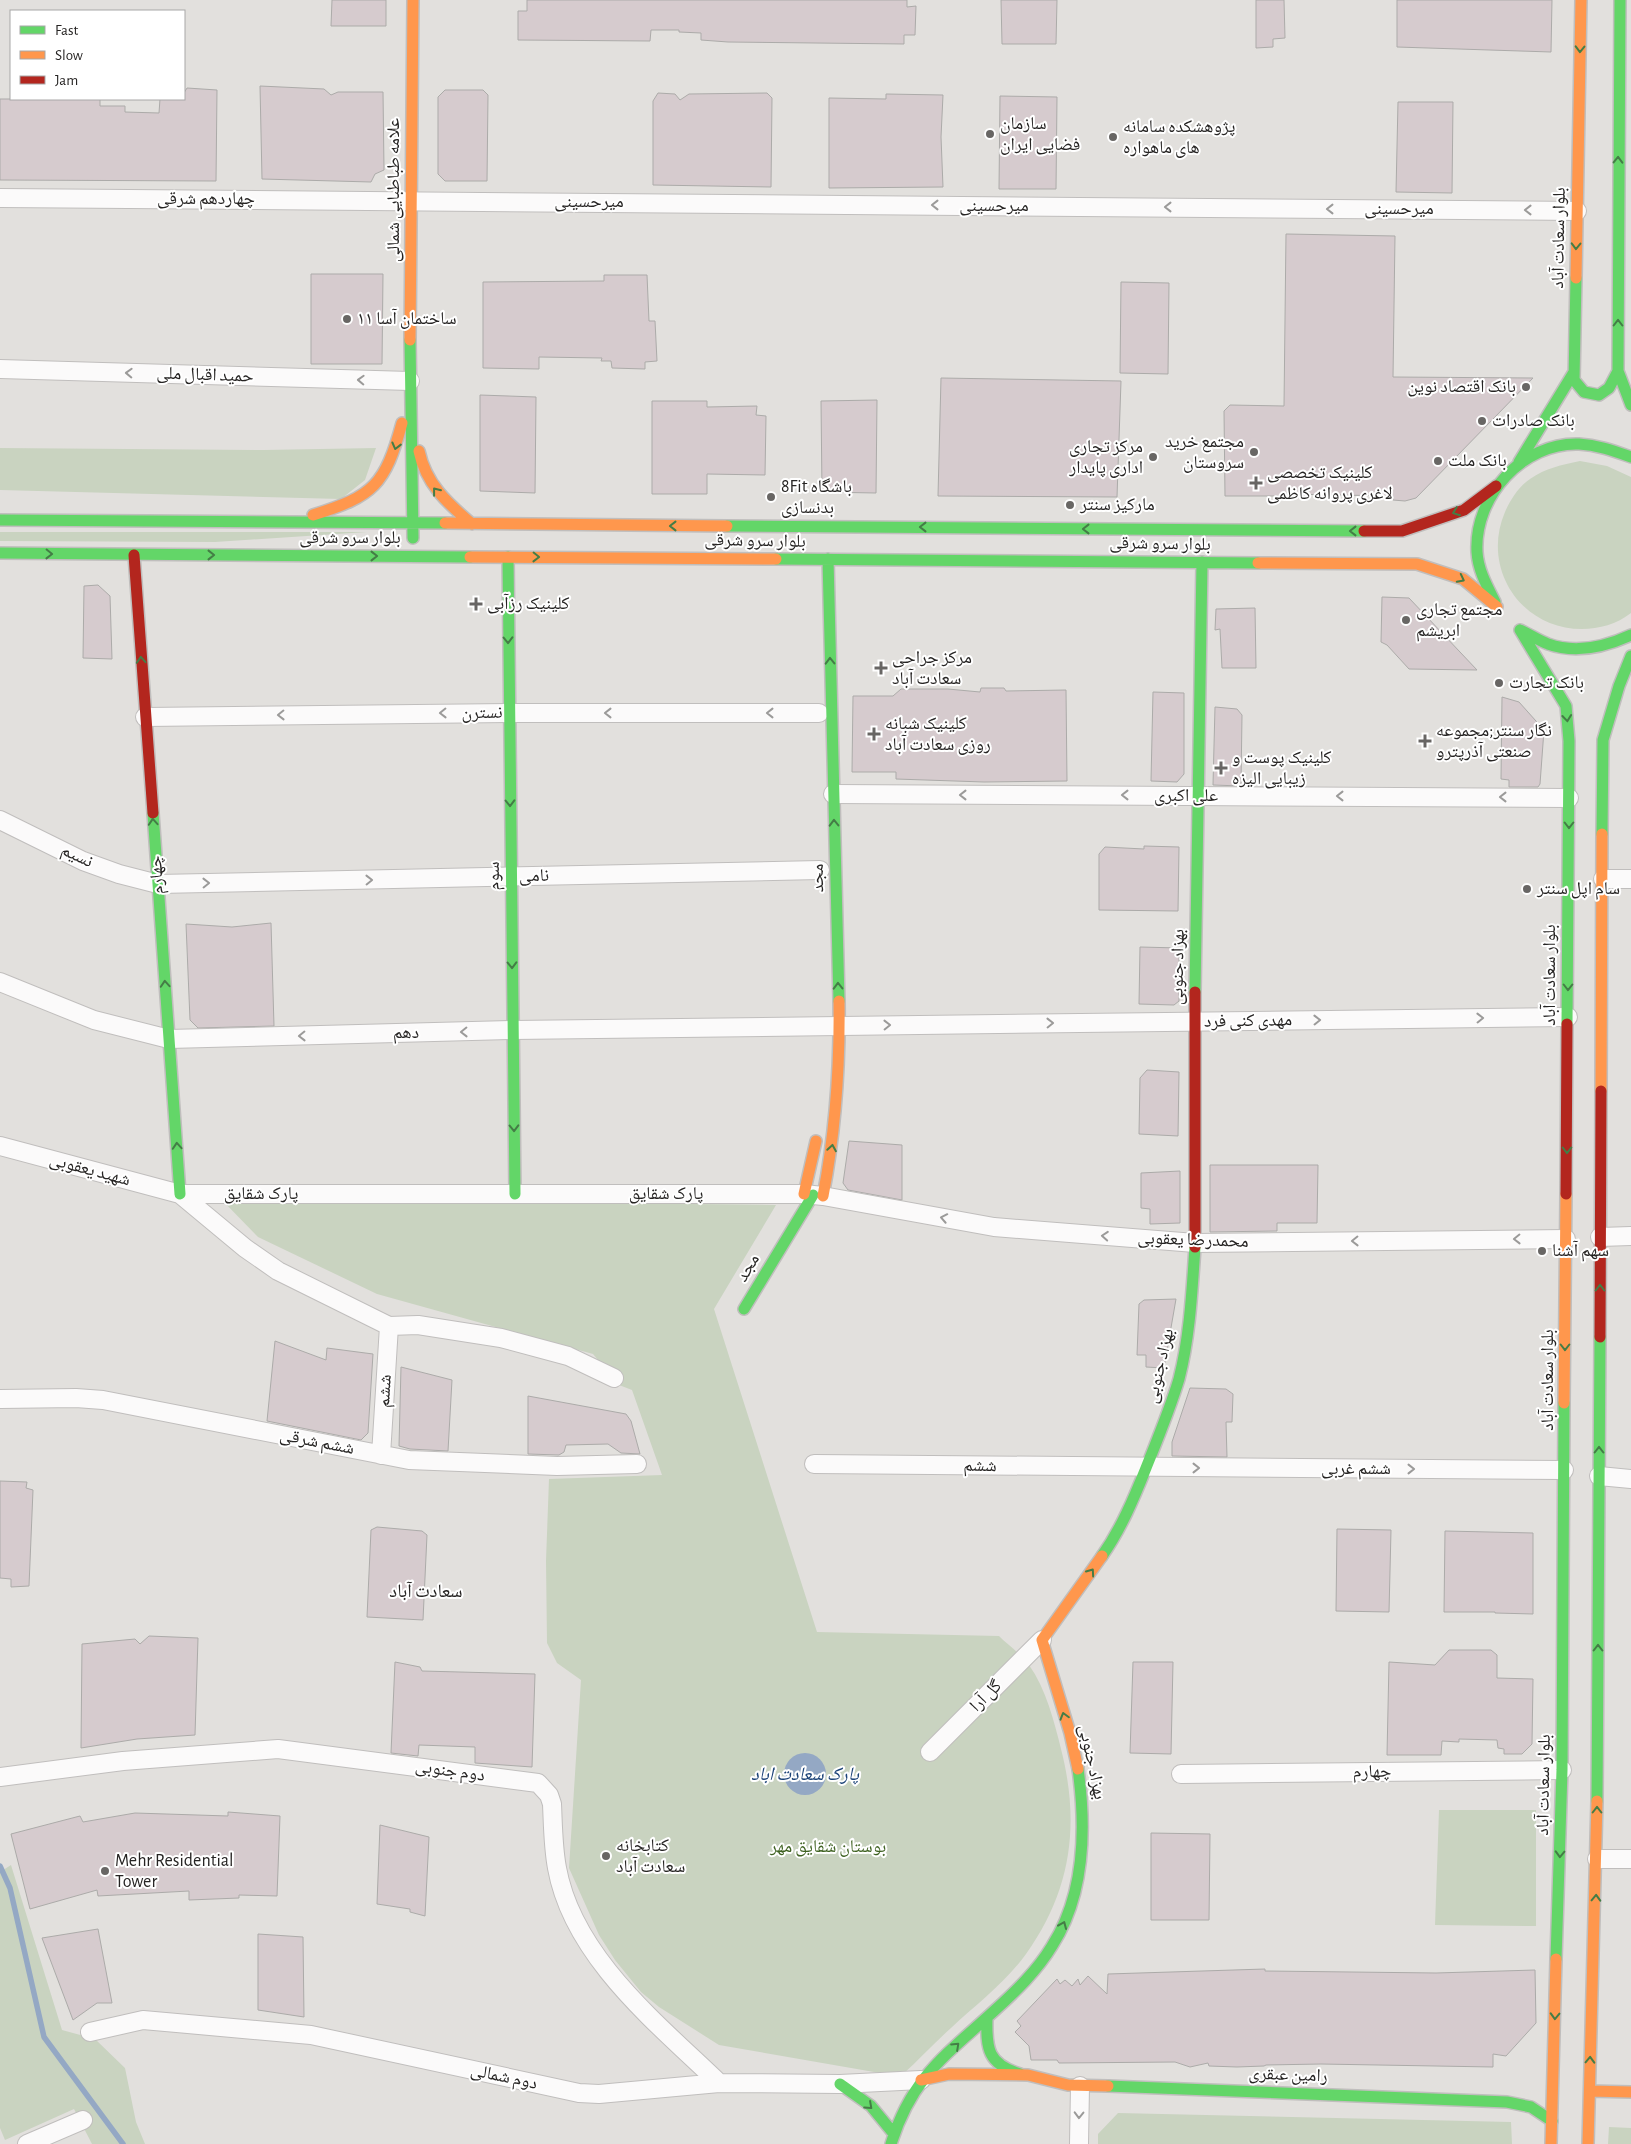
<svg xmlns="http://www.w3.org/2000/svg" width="1631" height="2144" font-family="'Alegreya Sans','Noto Naskh Arabic',sans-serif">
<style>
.green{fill:#c9d3c0}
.water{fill:#94a8c4}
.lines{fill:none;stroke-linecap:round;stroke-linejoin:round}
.stream{stroke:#94a8c4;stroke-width:5.5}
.building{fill:#d6cbce;stroke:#acaba9}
.street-casing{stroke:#c0bebd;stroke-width:20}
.fast-casing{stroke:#c0bebd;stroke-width:14}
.slow-casing{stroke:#c0bebd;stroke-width:14}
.jam-casing{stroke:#c0bebd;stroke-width:14}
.street{stroke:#fbfafa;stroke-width:18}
.fast{stroke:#63d668;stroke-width:11}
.slow{stroke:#ff974d;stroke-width:11}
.jam{stroke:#b3261e;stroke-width:11}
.oneway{stroke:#447d46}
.oneway2{stroke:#9b9a99}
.poi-dot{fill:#686664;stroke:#fff;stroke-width:2}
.labels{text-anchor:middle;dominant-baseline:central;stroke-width:4;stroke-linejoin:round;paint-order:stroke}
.poi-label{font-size:18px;fill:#262423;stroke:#fff;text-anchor:start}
.street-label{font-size:18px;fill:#262423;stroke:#fff}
.park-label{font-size:18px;fill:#3f6222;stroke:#fff}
.neighbourhood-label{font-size:19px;fill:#262423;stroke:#fff}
.water-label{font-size:19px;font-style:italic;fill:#1c4378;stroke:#fff}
</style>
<rect width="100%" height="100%" fill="#e2e0dd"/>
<path class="green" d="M0 448 264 450 376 448 365 480 341 499 0 490Z
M1580 461 1607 466 1631 477V613C1617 624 1599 629 1582 629 1520 629 1481 567 1505 512 1510 500 1519 486 1530 479 1546 468 1561 465 1580 461Z
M0 532H367L215 542 0 541Z
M221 1199 776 1205 714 1309 817 1632 999 1636C1008 1645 1021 1654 1029 1665 1046 1689 1054 1721 1061 1749 1080 1823 1072 1890 1026 1954 1006 1982 977 2004 951 2028 934 2043 919 2060 902 2075L897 2076 719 2045 659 2007 641 1992 615 1960 599 1935 569 1868 581 1680 557 1663 547 1643 546 1561 549 1479 662 1475 632 1390 619 1385 593 1354 377 1294 258 1237Z
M1439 1810H1536V1926L1435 1925Z
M11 1865 62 2030 95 2039 125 2068 136 2122 145 2144H92L74 2109 5 2140 0 2128V1872Z
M1118 2113 1511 2122 1512 2144H1098V2134Z
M1609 2127 1631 2128V2144H1608Z"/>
<path class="water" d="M784 1774a21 21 0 1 1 42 0a21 21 0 1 1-42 0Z"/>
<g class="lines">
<path class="stream" d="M0 1866 10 1888 44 2037 123 2144"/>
</g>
<path class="building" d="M332 0H386V26H331Z
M527 0H907V7L916 6 915 35H904V44L728 42 701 40V33L679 32V30H651L650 41 518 40V11H527Z
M1001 0H1057L1056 44H1002Z
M1256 0H1284L1285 38 1273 39V47L1256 48Z
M1397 0H1552L1551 52 1397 47Z
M260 86 324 89 331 95 338 92H383L384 170 375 174 371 182 262 179Z
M187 88 217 90 216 181 0 180V99H100V106H125V112L159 113 160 99H184V93Z
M445 90H483L488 95 487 181H445L438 174V97Z
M658 93 675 94 680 100 689 94 767 93 772 98 771 187 653 185V101Z
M886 94 943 95 941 137 943 187 829 188V98L886 99Z
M1000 96 1057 97 1056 189H999Z
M1398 102H1453L1452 193 1396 192Z
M1286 234 1395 236 1393 377 1533 378 1416 498 1405 501 1393 500V496L1283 494 1277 496H1225L1224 411 1230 405 1284 406Z
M311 274H383L382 364H311Z
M604 275H647L649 321H655L657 361 645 362V369L612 368 611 361H601L602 358 539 357V369L483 368V282L604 281Z
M1121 282 1169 283 1168 374 1120 373Z
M941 378 1121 381 1117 497 938 496Z
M480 395 536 397 535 493 480 491Z
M877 400 876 493 822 492 821 401Z
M652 401H707V407L757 406 756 415 766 416 765 475 707 474V494H652Z
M98 585 110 596 112 659 83 658 84 586Z
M1382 597 1409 598 1477 670 1409 669 1387 645 1381 642Z
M1255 608 1256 668H1222L1220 629 1215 630 1216 609Z
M981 688H1004L1006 691 1066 690 1067 781 984 782 896 779V772H852L853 696H893L901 689H948L980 692Z
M1153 692 1184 693V774L1177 782 1151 781Z
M1502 697 1519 702 1544 730 1540 784 1538 787H1509V780L1501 779Z
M1215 707 1237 709 1242 715 1241 786 1213 785Z
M1144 846 1179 847 1178 911 1099 910V854L1105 847 1144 849Z
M271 923 274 1026 198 1028 190 1020 186 924 232 927Z
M1140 947 1179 948V1001L1174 1005 1139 1004Z
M1147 1070 1179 1072 1178 1136 1139 1134 1140 1078Z
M849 1141 902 1145V1200L848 1190 843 1183Z
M1210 1165H1318L1317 1223H1277V1231L1210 1232Z
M1180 1171V1223L1150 1224V1209L1141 1208V1173Z
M1176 1299 1164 1368 1146 1367V1355H1137L1139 1304 1144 1300Z
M275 1341 326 1360 327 1348 373 1354 368 1433 361 1440 267 1421Z
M401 1367 452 1380 448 1451 410 1449 399 1446Z
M1190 1388 1226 1389 1233 1394 1232 1422H1226L1227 1457 1172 1456V1442Z
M528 1396 626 1414 631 1421 640 1454 621 1453 608 1444 566 1445 564 1452 559 1455 528 1454Z
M0 1481 27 1482 26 1488 33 1490 29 1586 11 1587V1579L0 1578Z
M377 1527 422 1531 427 1535 423 1620 367 1617 371 1530Z
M1337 1529 1391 1530 1389 1612 1336 1611Z
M1445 1531 1533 1533V1614L1495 1613V1612H1444Z
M149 1636 198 1638 195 1735 137 1739 81 1748 82 1644 135 1639 140 1644Z
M1449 1650H1491L1497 1655V1678L1533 1679 1532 1744 1522 1754H1504V1749L1498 1748 1497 1740 1459 1739V1742L1442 1741 1441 1755H1387L1389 1662 1435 1665Z
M395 1662 420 1667 422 1671 535 1674 532 1767 475 1763V1747L419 1745 418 1756 391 1753Z
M1133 1662H1173L1171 1754 1130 1753Z
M228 1812 280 1816 277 1896 239 1895V1898L189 1900V1891L98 1896 97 1890 30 1909 11 1834 80 1816 83 1822 135 1813 228 1816Z
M380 1825 429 1837 425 1916 410 1912V1909L377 1904Z
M1151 1833 1210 1834 1209 1920H1151Z
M98 1929 112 2003H97L73 2020 42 1938Z
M258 1934 303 1937 304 2017 258 2010Z
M1265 1969V1971L1436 1973 1535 1970 1536 2023 1506 2056 1493 2054V2067L1321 2064 1266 2065 1264 2066 1237 2067 1209 2066 1208 2063 1190 2067 1175 2062 1059 2063 1057 2060H1031L1029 2046 1015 2032 1021 2026 1017 2021 1057 1979 1060 1984 1065 1980 1072 1986 1078 1979 1080 1985 1088 1976 1107 1994 1108 1974Z"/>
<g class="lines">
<defs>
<path id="street" d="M0 198 1577 211
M0 369 410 381
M145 717 509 713H819
M833 794 1569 798
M0 820 83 861 119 874 158 884 820 870
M1603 879H1631
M0 982 94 1020 169 1039 513 1030 1568 1017
M0 1146 180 1194H804L823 1196 994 1227 1195 1243 1566 1239
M180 1194 245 1248 278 1271 389 1326 418 1325 501 1338 568 1356 614 1378
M1600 1237 1631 1236
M0 1399 76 1398 103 1400 409 1460 557 1466 637 1464
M381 1455 389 1326
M814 1464 1564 1470
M1599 1476 1631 1479
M930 1752 1042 1640
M1181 1774 1562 1770
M0 1777 123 1761 278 1749 538 1783 549 1795 552 1804C553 1825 553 1847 557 1868 573 1957 658 2024 719 2083
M1597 1859H1631
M90 2032 143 2020 311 2035 579 2093 599 2094 719 2083 840 2084 921 2080
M27 2144 83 2120
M1079 2144 1080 2086"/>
<path id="fast" d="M1620 0 1618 371 1631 405
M1576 278 1574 380 1584 392 1599 395 1609 388 1618 371
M410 340 413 538
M1519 462 1574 372
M0 520 445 523
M727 526 1364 531
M0 553 470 557
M508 557 515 1194
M776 559 1258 563
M828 559 839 1001
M1495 602C1487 586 1478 570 1477 552 1474 496 1523 442 1579 444 1598 445 1614 451 1631 457
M1520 630 1566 706 1569 741 1567 1024
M1520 630C1529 634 1538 640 1548 644 1576 654 1605 647 1631 635
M153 813 180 1194
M1602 834 1603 740 1619 686 1631 656
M1195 992 1202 562
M744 1309 813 1195
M1102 1556C1121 1529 1134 1498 1146 1468 1158 1438 1170 1409 1179 1379 1190 1336 1192 1290 1195 1247
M1597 1801 1600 1337
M1556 1959 1562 1770 1564 1403
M987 2018C986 2049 988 2064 1020 2074
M840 2084 871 2106 894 2134
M1108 2086 1507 2102 1531 2107 1552 2121
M891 2144C912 2077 945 2056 994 2011 1015 1992 1037 1971 1052 1946 1085 1895 1086 1827 1078 1769"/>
<path id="slow" d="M1576 278 1581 0
M410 340 413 0
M419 451C426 484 447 503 472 524
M313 515C374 496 385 485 402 423
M445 523 727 526
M470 557 776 559
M1258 563 1417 564 1463 579 1497 607
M1601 1091 1602 834
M804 1194 816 1141
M823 1196C836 1129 840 1069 839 1001
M1564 1403 1566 1194
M1078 1769 1070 1733 1042 1640 1102 1556
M921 2080 949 2074 1028 2075 1068 2085 1108 2086
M1590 2091 1631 2092
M1551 2144 1556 1959
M1588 2144 1597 1801"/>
<path id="jam" d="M1364 531H1402L1464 510 1496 486
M134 555 153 813
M1566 1194 1567 1024
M1195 1247V992
M1600 1337 1601 1091"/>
</defs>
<use href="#street" class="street-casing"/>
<use href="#fast" class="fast-casing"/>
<use href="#slow" class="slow-casing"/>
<use href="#jam" class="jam-casing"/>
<use href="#street" class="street"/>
<use href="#fast" class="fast"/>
<use href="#slow" class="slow"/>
<use href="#jam" class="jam"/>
</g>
<defs><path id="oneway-chevron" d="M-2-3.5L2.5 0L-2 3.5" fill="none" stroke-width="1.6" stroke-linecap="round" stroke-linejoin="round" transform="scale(1.25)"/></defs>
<g class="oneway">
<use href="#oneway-chevron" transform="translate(1580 49) rotate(91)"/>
<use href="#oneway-chevron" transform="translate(1618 160) rotate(-89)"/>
<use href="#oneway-chevron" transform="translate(1576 246) rotate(91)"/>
<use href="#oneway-chevron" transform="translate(1618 323) rotate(-90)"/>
<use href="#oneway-chevron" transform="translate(396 446) rotate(104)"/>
<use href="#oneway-chevron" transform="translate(436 491) rotate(-128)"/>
<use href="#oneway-chevron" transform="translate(1456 512) rotate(159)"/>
<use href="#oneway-chevron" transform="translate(673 526) rotate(-180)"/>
<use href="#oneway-chevron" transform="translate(923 527) rotate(-180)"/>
<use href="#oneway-chevron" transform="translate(1086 529) rotate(-180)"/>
<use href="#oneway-chevron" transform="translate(1353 531) rotate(-180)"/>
<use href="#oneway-chevron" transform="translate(49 554) rotate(1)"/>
<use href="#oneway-chevron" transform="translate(211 555)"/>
<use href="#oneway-chevron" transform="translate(374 556)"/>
<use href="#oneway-chevron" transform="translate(536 557) rotate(1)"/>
<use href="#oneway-chevron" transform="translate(1461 579) rotate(27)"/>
<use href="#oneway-chevron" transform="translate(508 640) rotate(89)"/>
<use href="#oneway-chevron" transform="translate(141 660) rotate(-94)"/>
<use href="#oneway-chevron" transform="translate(830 661) rotate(-91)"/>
<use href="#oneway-chevron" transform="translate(1567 718) rotate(84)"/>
<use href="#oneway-chevron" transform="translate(510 803) rotate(89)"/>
<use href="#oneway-chevron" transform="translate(153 822) rotate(-94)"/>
<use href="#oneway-chevron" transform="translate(834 823) rotate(-91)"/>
<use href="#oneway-chevron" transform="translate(1569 825) rotate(90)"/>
<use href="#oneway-chevron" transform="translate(512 965) rotate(89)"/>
<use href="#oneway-chevron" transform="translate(165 984) rotate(-94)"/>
<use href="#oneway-chevron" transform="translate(838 986) rotate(-91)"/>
<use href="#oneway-chevron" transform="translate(1568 987) rotate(90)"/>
<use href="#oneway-chevron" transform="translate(514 1128) rotate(89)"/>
<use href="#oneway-chevron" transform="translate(177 1146) rotate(-94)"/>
<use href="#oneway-chevron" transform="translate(832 1148) rotate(-81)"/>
<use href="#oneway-chevron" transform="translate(1567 1150) rotate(90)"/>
<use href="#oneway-chevron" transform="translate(1600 1288) rotate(-90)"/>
<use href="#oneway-chevron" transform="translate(1565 1347) rotate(90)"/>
<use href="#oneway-chevron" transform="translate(1599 1450) rotate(-90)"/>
<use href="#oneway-chevron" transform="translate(1091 1572) rotate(-55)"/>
<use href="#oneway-chevron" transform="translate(1598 1648) rotate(-90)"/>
<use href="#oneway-chevron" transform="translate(1064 1716) rotate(-106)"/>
<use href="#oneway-chevron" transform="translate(1597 1810) rotate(-90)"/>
<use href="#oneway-chevron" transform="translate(1560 1854) rotate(92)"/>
<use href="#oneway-chevron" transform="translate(1596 1898) rotate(-88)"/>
<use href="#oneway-chevron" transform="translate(1063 1925) rotate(-67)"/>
<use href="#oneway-chevron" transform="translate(1555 2016) rotate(92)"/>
<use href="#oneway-chevron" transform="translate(956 2046) rotate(-43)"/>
<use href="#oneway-chevron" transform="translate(1590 2060) rotate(-88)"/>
<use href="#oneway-chevron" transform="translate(869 2106) rotate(42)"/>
</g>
<g class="oneway2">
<use href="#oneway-chevron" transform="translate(935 205) rotate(-180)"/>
<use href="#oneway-chevron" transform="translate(1168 207) rotate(-180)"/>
<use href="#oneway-chevron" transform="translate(1330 209) rotate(-180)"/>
<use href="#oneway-chevron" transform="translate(1528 210) rotate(-180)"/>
<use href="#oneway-chevron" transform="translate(129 373) rotate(-178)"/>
<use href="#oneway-chevron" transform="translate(361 380) rotate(-178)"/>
<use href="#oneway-chevron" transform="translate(443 713) rotate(179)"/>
<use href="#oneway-chevron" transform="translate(608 713) rotate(-180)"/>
<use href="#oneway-chevron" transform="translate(770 713) rotate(-180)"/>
<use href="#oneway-chevron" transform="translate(281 715) rotate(179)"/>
<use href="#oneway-chevron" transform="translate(963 795) rotate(-180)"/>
<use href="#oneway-chevron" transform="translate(1125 795) rotate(-180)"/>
<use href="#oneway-chevron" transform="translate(1340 796) rotate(-180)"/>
<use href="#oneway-chevron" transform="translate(1503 797) rotate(-180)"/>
<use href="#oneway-chevron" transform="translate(369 880) rotate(-1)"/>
<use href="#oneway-chevron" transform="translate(206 883) rotate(-1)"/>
<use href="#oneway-chevron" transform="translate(1480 1018) rotate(-1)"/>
<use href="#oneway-chevron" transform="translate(1317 1020) rotate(-1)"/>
<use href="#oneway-chevron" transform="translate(1050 1023) rotate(-1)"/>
<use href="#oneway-chevron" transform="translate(887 1025) rotate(-1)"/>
<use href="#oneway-chevron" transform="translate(464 1032) rotate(179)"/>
<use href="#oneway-chevron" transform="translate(302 1036) rotate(179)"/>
<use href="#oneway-chevron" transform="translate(944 1218) rotate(-169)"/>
<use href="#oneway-chevron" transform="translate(1105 1236) rotate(-176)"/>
<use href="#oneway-chevron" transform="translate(1517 1239) rotate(179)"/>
<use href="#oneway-chevron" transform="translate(1355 1241) rotate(179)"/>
<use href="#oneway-chevron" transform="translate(1196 1468)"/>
<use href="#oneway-chevron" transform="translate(1411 1469)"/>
<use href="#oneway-chevron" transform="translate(1079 2115) rotate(91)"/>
</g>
<g class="poi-dot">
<circle cx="990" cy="134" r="5"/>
<circle cx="1113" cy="137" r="5"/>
<circle cx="347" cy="319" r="5"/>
<circle cx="1526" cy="387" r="5"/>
<circle cx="1482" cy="421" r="5"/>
<circle cx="1254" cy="452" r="5"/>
<circle cx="1153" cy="457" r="5"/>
<circle cx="1438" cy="461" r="5"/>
<path d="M1253.5 475.5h5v5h5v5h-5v5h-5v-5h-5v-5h5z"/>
<circle cx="771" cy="497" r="5"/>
<circle cx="1070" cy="505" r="5"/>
<path d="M473.5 596.5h5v5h5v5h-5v5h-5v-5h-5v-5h5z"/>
<circle cx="1406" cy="620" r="5"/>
<path d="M878.5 660.5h5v5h5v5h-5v5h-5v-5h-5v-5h5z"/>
<circle cx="1499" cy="683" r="5"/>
<path d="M871.5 726.5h5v5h5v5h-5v5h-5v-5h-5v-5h5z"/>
<path d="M1422.5 733.5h5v5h5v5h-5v5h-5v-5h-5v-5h5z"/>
<path d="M1218.5 760.5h5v5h5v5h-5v5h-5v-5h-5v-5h5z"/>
<circle cx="1527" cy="889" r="5"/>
<circle cx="1542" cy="1251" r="5"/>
<circle cx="606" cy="1856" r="5"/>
<circle cx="105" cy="1871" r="5"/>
</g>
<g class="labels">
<g class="poi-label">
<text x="1000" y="124">سازمان<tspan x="1000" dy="21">فضایی ایران</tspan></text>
<text x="1123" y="127">پژوهشکده سامانه<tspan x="1123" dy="21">های ماهواره</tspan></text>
<text x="357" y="319">ساختمان آسا ۱۱</text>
<text x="1516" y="387" text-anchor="end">بانک اقتصاد نوین</text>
<text x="1492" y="421">بانک صادرات</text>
<text x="1244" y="442" text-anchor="end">مجتمع خرید<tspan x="1244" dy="21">سروستان</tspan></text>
<text x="1143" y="447" text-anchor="end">مرکز تجاری<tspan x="1143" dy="21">اداری پایدار</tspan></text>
<text x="1448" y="461">بانک ملت</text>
<text x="1267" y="473">کلینیک تخصصی<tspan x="1267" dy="21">لاغری پروانه کاظمی</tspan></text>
<text x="781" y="487">8Fit باشگاه<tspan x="781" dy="21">بدنسازی</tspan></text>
<text x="1080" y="505">مارکیز سنتر</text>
<text x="487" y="604">کلینیک رزآبی</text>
<text x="1416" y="610">مجتمع تجاری<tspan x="1416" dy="21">ابریشم</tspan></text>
<text x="892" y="658">مرکز جراحی<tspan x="892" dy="21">سعادت آباد</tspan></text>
<text x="1509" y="683">بانک تجارت</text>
<text x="885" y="724">کلینیک شبانه<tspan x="885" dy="21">روزی سعادت آباد</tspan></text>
<text x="1436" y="731">نگار سنتر;مجموعه<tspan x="1436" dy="21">صنعتی آذرپترو</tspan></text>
<text x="1232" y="758">کلینیک پوست و<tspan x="1232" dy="21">زیبایی الیزه</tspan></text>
<text x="1537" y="889">سام اپل سنتر</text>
<text x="1552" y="1251">سهم آشنا</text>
<text x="616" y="1846">کتابخانه<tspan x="616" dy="21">سعادت آباد</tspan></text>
<text x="115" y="1861">Mehr Residential<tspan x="115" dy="21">Tower</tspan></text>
</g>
<g class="street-label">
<text transform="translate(394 190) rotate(-90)">علامه طباطبایی شمالی</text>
<text x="206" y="199">چهاردهم شرقی</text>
<text x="589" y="202">میرحسینی</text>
<text x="994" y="206">میرحسینی</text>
<text x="1399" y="209">میرحسینی</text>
<text transform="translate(1559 238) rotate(-89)">بلوار سعادت آباد</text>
<text transform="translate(205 375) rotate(2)">حمید اقبال ملی</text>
<text x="350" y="538">بلوار سرو شرقی</text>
<text transform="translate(755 541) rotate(1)">بلوار سرو شرقی</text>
<text transform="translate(1160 544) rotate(1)">بلوار سرو شرقی</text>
<text transform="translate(482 713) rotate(-1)">نسترن</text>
<text x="1186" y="796">علی اکبری</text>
<text transform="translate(77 856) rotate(25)">نسیم</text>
<text transform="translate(157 875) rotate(-94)">چهارم</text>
<text transform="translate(494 876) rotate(-91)">سوم</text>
<text transform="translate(534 876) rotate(-1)">نامی</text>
<text transform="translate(818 878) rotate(-91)">مجد</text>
<text transform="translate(1178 967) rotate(-89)">بهزاد جنوبی</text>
<text transform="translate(1550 975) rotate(-90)">بلوار سعادت آباد</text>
<text transform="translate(1248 1021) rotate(-1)">مهدی کنی فرد</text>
<text transform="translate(406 1033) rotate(-1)">دهم</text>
<text transform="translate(90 1170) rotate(15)">شهید یعقوبی</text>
<text x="261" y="1194">پارک شقایق</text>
<text x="666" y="1194">پارک شقایق</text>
<text transform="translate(1193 1240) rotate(2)">محمدرضا یعقوبی</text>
<text transform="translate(748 1268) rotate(-59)">مجد</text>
<text transform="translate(1160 1366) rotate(-77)">بهزاد جنوبی</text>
<text transform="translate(1548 1380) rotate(-90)">بلوار سعادت آباد</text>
<text transform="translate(385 1391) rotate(-87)">ششم</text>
<text transform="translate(317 1442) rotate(11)">ششم شرقی</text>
<text transform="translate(980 1466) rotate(1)">ششم</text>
<text x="1356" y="1469">ششم غربی</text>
<text transform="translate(986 1696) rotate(-45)">گل آرا</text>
<text transform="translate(1092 1762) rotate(78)">بهزاد جنوبی</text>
<text transform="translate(450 1771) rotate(8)">دوم جنوبی</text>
<text transform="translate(1372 1772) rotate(-1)">چهارم</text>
<text transform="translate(1544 1785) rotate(-89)">بلوار سعادت آباد</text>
<text transform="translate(1288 2075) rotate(2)">رامین عبقری</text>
<text transform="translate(504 2077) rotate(12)">دوم شمالی</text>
</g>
<g class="park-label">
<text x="828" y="1847">بوستان شقایق مهر</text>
</g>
<g class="neighbourhood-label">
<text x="426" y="1591">سعادت آباد</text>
</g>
<g class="water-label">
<text x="805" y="1774">پارک سعادت اباد</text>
</g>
</g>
<rect x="10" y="10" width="175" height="90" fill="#ffffff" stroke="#a8a7a7"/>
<rect x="20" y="26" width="25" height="8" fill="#63d668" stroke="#a8a7a7"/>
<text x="55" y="35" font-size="15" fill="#262423">Fast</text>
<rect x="20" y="51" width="25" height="8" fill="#ff974d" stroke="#a8a7a7"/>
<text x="55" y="60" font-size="15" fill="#262423">Slow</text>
<rect x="20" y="76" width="25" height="8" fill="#b3261e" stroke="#a8a7a7"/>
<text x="55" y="85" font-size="15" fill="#262423">Jam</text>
</svg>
